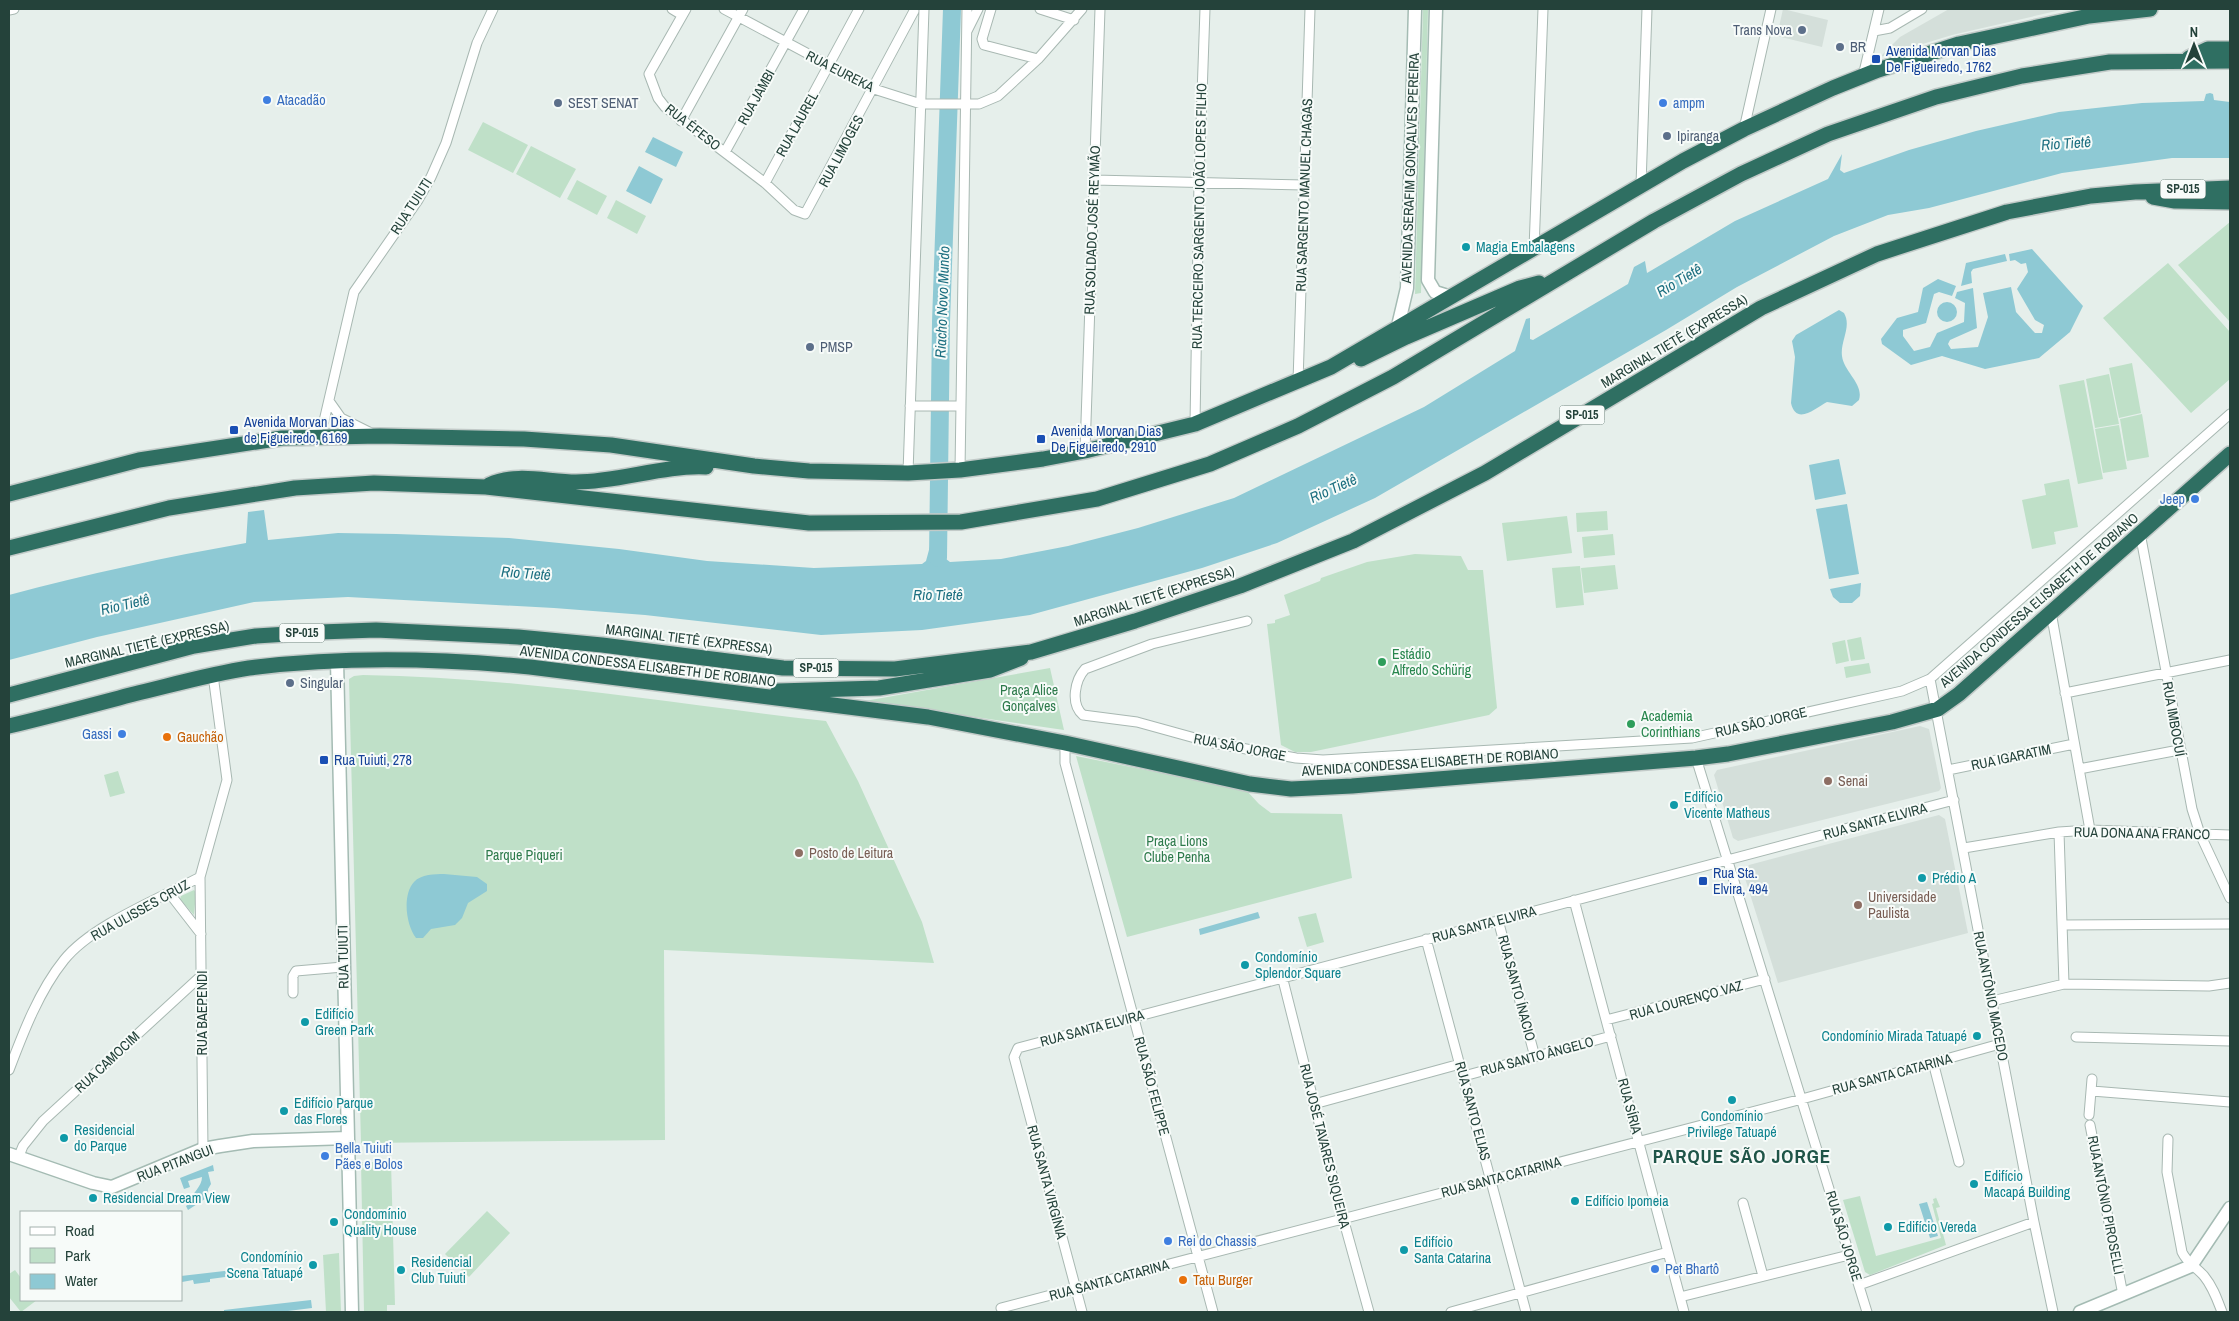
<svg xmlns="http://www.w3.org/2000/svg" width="2239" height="1321" font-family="'Archivo Narrow',sans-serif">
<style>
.built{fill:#d4dfda}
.green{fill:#bfe0c8}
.water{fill:#8ec9d4}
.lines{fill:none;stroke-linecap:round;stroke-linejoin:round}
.river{stroke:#8ec9d4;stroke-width:18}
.street-casing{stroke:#a8b8b2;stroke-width:11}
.secondary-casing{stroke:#a4bbb3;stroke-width:15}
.highway-casing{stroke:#c2cac8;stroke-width:18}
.street{stroke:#fff;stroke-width:9}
.secondary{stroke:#fff;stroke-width:12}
.highway{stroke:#2f6f62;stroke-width:15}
.service-dot{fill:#5c6f8a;stroke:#f7fbf9;stroke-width:2}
.transit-dot{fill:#1a4fb4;stroke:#f7fbf9;stroke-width:2}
.shop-dot{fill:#3f7fe0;stroke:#f7fbf9;stroke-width:2}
.culture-dot{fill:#0f9aa8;stroke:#f7fbf9;stroke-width:2}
.leisure-dot{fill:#2e9e5b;stroke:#f7fbf9;stroke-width:2}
.food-dot{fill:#e8710a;stroke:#f7fbf9;stroke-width:2}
.education-dot{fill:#8d6e63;stroke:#f7fbf9;stroke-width:2}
.labels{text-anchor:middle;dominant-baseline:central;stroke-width:4;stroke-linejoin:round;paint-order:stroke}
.shield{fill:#f7fbf9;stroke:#637a73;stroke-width:1}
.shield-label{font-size:12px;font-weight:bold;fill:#24423a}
.service-label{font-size:14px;fill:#4e5e75;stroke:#f7fbf9;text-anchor:start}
.transit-label{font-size:14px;fill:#164399;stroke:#f7fbf9;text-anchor:start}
.street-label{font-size:14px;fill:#24423a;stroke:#f7fbf9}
.shop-label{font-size:14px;fill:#366cbe;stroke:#f7fbf9;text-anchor:start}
.culture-label{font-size:14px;fill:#0d838f;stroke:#f7fbf9;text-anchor:start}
.leisure-label{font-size:14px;fill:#27864d;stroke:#f7fbf9;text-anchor:start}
.park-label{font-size:14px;fill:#2d7a4b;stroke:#f7fbf9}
.food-label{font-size:14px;fill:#c56008;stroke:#f7fbf9;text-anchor:start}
.education-label{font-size:14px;fill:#785e54;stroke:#f7fbf9;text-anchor:start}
.water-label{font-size:15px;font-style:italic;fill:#1c6f80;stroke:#f7fbf9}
.district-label{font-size:19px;font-weight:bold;letter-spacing:1px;fill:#1f5548;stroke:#f7fbf9}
</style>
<rect width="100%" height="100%" fill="#e6efeb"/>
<path class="built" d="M1783 9 1828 20 1822 47 1777 36Z
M1949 9H2065L1952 35 1880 57 1900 37Z
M1920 726 1929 729 1941 788 1939 791 1738 841 1733 838 1714 775 1717 770Z
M1939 815 1945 819 1968 933 1778 983 1743 872 1749 865Z"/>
<path class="green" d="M1423 9H1428L1421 293 1415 294Z
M483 122 528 145 513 173 468 150Z
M531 146 576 169 560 198 516 174Z
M577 180 607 196 597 215 567 199Z
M616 200 646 216 637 234 607 218Z
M2230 222V322L2178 265Z
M2168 263 2230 332V379L2191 413 2103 318Z
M2132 363 2141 413 2119 418 2109 368Z
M2109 374 2119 424 2095 428 2086 379Z
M2084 380 2103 479 2078 484 2059 385Z
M2142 414 2149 457 2127 461 2120 419Z
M2119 425 2127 469 2103 473 2095 429Z
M2069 479 2078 527 2054 532 2056 544 2032 549 2022 500 2046 495 2044 484Z
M1607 511 1608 530 1577 532 1576 513Z
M1567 516 1572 553 1507 561 1502 523Z
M1613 534 1615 555 1584 558 1582 537Z
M1415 554 1461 556 1468 570H1483L1497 708 1489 715 1311 752H1295L1281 745 1267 624 1275 623V620L1290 615 1284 595 1320 581 1321 578 1367 562Z
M1615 565 1618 589 1584 593 1581 568Z
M1580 566 1584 605 1556 608 1552 568Z
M1861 637 1865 659 1851 661 1847 640Z
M1845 640 1849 661 1836 664 1832 643Z
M1869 663 1871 673 1846 678 1844 667Z
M1050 668 1064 730 865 701Z
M363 675C518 677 673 704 826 721L858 781 922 922 934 963 664 950 665 1140 361 1143 349 679 354 676Z
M1076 756 1246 790 1259 804 1271 813 1342 814 1352 878 1127 937Z
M118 771 125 793 110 797 104 775Z
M194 890 196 893 194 915 180 899 181 896Z
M1316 913 1324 942 1307 947 1298 917Z
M361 1162H391L395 1305H387V1312H364Z
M1935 1195 1940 1207 1936 1208 1946 1245 1870 1275 1865 1272 1843 1200 1860 1196 1876 1256 1941 1238 1932 1204 1934 1203 1933 1199 1936 1198Z
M487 1211 510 1233 469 1277 445 1254Z
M339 1253 341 1312H326L323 1255Z
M15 1270 21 1278V1300H37L21 1312 9 1297V1274Z"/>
<path class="water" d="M2210 93 2213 94 2214 100 2230 102V158H2172L2062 173 1929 208 1888 215 1834 236 1737 287 1666 330 1375 498 1277 543 1202 568 1030 615 922 630 821 635 645 615 554 608 348 597 307 599 254 602 97 637 9 660V595C87 574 166 557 246 543L248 512 264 510 268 540 338 533 396 534 509 538 619 549 707 561 814 568 922 564 926 561 933 535 945 534 946 559 950 562 1001 559 1068 546 1138 528 1234 498 1424 407 1515 351 1526 319 1530 318V339L1533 340 1628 284 1634 267 1645 261 1647 273 1735 221 1828 179 1842 154 1840 170 1844 173 1909 150 1976 131 2059 112 2142 103 2204 101 2206 94Z
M653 137 683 152 676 167 645 152Z
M639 166 663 179 651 204 626 191Z
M2032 249 2083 306 2070 332 2039 358 1985 369 1942 356 1911 365 1882 344 1881 339 1897 318 1918 312 1923 288 1938 279 1956 286 1952 296 1939 292 1934 294 1926 323 1903 330V336L1914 351 1930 347 1937 333 1964 322 1965 303 1955 298 1957 292 1973 288 1977 328 1950 340 1948 344 1951 349 1978 347 1988 317 1983 293 2011 287 2016 312 2035 333H2042L2044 325 2035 320 2017 289 2028 272 2026 263 2021 264 2015 260 2010 261 2009 254Z
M2005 254 2007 261 1973 269 1971 272 1972 283 1961 286 1966 263Z
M1937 312a10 10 0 1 1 20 0a10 10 0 1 1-20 0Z
M1839 310 1844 313C1852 327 1840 341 1842 356 1844 372 1864 384 1859 400L1852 406 1827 402C1816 408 1796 426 1791 403L1795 357 1792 341 1796 335Z
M1839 459 1846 494 1815 500 1809 465Z
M1847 504 1859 574 1829 579 1816 509Z
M1861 583 1860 596 1852 603H1840L1833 597 1830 589Z
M444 874 477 877 487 884V891L468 903 462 918 455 925 431 929 423 938H416C406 925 402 895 414 882 421 874 435 874 444 874Z
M1258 912 1260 918 1200 935 1199 929Z
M213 1165 214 1171 208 1172 211 1184 208 1189V1197L188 1210 186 1206 190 1203C192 1192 202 1187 202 1177L188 1181 190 1187 184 1189 180 1178Z
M1927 1202 1938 1236 1930 1238 1919 1204Z
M233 1270V1276L210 1279V1282L194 1284 193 1280 182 1282 181 1276Z
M311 1300 312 1308 280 1312H224V1310Z"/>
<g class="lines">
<path class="river" d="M938 558 941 322 952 9"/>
<defs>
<path id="street" d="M672 9 682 15
M686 9 649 74 658 98 665 107 765 183 794 210 805 214 914 11
M724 9 874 89 921 104H979L998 96 1038 59 1082 9
M991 9 982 39 984 45 1038 59
M1040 9 1074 20
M9 10 14 9
M967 31 978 9
M1874 31 1890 28 1922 9
M1863 76 1879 9
M681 121 743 9
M1744 129 1771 9
M725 152 804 9
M1094 180 1304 185
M765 183 859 9
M1641 185 1647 9
M1534 249 1543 9
M1298 382 1310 9
M329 401 341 418 371 433
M910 406H961
M1195 424 1199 181 1205 9
M306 435 315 431 324 421 354 292 418 200 431 177 446 143 477 43 493 9
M1085 451 1100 9
M960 470 967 9
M908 473 924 9
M2140 533 2192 809 2200 834 2230 898
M2051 612 2090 830
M1247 621 1152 644 1085 669C1075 680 1070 704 1083 715L1137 722 1213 743 1296 758 1323 760 1692 738 1902 691 1930 679 2230 414
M1930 679 2034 1222 2053 1312
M2065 693 2230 660
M1065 743V763L1213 1312
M1696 758 1867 1312
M2079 769 2179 750
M1948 770 2074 744
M2059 832 2064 984
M1964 848 2059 832 2090 830 2230 835
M170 894 201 934
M1574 900 1684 1312
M1498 920 1535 1057
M2063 925 2230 924
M1426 939 1526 1312
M1283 980 1343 1218 1369 1312
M293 993V976L296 971 343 967
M1992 1001 2064 984 2209 986 2230 983
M1606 1020 1765 979
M2076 1037 2230 1041
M1933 1062 1959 1162
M9 1070C23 1033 39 991 64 960 92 925 159 899 200 877
M1464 1076 1611 1036
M2092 1091 2230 1102
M1314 1104 1460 1064
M2089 1115 2092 1079
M2090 1125 2123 1295
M2168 1139 2167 1172 2182 1252C2187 1263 2196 1267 2204 1276 2213 1287 2217 1299 2222 1312
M203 1149 200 877 227 780 213 675
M19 1156 23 1146 43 1121 202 975
M1743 1203 1763 1276
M1859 1285 2034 1222
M1680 1297 1849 1255
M1001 1308 1802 1099 2000 1044
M1082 1312 1014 1057 1018 1048 1954 800
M1451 1312 1668 1252"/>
<path id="secondary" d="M1436 9 1428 280 1435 292 1451 297
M1398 326 1407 288 1415 9
M337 661 352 1312
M9 1154 93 1183 112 1187 203 1149 220 1146 253 1141 348 1138
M2080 1312 2191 1266 2230 1208"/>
<path id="highway" d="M2189 58 2208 49H2230
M2153 197 2175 201 2230 202
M1361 359 1406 337 1520 288 1539 283
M489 485C517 472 547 482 576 482 620 482 662 465 706 467
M9 494 139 460 282 438 380 436 524 439 611 445 754 466 809 471 908 473 960 470 1043 459 1085 451 1195 424 1331 367 1683 161 1744 129 1833 88 1878 70 1959 44 2089 16 2150 9
M9 548 169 508 295 488 374 483 486 487 809 523 961 522 1097 499 1210 464 1298 426 1393 377 1654 221 1741 174 1828 134 1936 97 2022 76 2110 62 2230 61
M778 691 879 688 990 670 1021 658
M9 695 194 646 256 636 320 632 376 630 518 637 602 645 783 668 895 669 1031 652 1135 621 1240 586 1353 541 1485 473 1761 308 1877 254 2007 212 2091 196 2135 192 2230 188
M9 726C51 716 92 705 134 694 172 685 210 674 249 668 342 656 437 658 530 667L928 717 1065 743 1250 784 1291 789 1352 786 1696 758 1728 754 1892 722 1938 709 1959 694 2230 454"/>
</defs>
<use href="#street" class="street-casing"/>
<use href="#secondary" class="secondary-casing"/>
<use href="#highway" class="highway-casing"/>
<use href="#street" class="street"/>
<use href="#secondary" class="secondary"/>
<use href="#highway" class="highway"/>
</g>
<g class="service-dot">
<circle cx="1802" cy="30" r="5"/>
<circle cx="1840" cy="47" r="5"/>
<circle cx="558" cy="103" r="5"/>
<circle cx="1667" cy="136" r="5"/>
<circle cx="810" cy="347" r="5"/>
<circle cx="290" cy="683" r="5"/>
</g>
<g class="transit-dot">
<rect x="1871" y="54" width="10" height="10" rx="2.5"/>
<rect x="229" y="425" width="10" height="10" rx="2.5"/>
<rect x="1036" y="434" width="10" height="10" rx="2.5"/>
<rect x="319" y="755" width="10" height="10" rx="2.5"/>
<rect x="1698" y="876" width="10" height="10" rx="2.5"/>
</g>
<g class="shop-dot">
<circle cx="267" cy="100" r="5"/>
<circle cx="1663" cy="103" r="5"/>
<circle cx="2195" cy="499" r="5"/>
<circle cx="122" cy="734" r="5"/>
<circle cx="325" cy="1156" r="5"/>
<circle cx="1168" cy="1241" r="5"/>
<circle cx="1655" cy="1269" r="5"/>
</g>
<g class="culture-dot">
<circle cx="1466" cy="247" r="5"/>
<circle cx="1674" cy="805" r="5"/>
<circle cx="1922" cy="878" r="5"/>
<circle cx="1245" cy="965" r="5"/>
<circle cx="305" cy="1022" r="5"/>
<circle cx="1977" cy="1036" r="5"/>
<circle cx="1732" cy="1100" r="5"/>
<circle cx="284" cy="1111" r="5"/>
<circle cx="64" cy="1138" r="5"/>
<circle cx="1974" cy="1184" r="5"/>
<circle cx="93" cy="1198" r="5"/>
<circle cx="1575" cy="1201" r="5"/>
<circle cx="334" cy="1222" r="5"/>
<circle cx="1888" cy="1227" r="5"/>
<circle cx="1404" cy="1250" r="5"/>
<circle cx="313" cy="1265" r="5"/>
<circle cx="401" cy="1270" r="5"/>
</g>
<g class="leisure-dot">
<circle cx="1382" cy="662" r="5"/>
<circle cx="1631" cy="724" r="5"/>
</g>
<g class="food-dot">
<circle cx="167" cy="737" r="5"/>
<circle cx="1183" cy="1280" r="5"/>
</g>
<g class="education-dot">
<circle cx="1828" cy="781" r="5"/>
<circle cx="799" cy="853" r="5"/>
<circle cx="1858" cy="905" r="5"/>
</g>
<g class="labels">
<g class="shield">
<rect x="2160.5" y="179.5" width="45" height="19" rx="4"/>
<rect x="1559.5" y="405.5" width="45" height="19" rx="4"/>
<rect x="279.5" y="623.5" width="45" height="19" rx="4"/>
<rect x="793.5" y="658.5" width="45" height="19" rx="4"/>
</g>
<g class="shield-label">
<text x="2183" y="189">SP-015</text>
<text x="1582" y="415">SP-015</text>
<text x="302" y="633">SP-015</text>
<text x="816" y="668">SP-015</text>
</g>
<g class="service-label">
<text x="1792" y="30" text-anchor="end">Trans Nova</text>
<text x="1850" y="47">BR</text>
<text x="568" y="103">SEST SENAT</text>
<text x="1677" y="136">Ipiranga</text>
<text x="820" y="347">PMSP</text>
<text x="300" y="683">Singular</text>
</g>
<g class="transit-label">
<text x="1886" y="51">Avenida Morvan Dias<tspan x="1886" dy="16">De Figueiredo, 1762</tspan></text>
<text x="244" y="422">Avenida Morvan Dias<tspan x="244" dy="16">de Figueiredo, 6169</tspan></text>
<text x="1051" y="431">Avenida Morvan Dias<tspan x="1051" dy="16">De Figueiredo, 2910</tspan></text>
<text x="334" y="760">Rua Tuiuti, 278</text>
<text x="1713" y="873">Rua Sta.<tspan x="1713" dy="16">Elvira, 494</tspan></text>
</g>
<g class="street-label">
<text transform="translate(840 71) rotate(27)">RUA EUREKA</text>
<text transform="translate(756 97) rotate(-61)">RUA JAMBI</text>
<text transform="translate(797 124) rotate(-61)">RUA LAUREL</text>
<text transform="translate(693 127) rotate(38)">RUA ÉFESO</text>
<text transform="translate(841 151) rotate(-62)">RUA LIMOGES</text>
<text transform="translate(1410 168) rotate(-88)">AVENIDA SERAFIM GONÇALVES PEREIRA</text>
<text transform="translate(1304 195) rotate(-88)">RUA SARGENTO MANUEL CHAGAS</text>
<text transform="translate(411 206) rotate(-57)">RUA TUIUTI</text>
<text transform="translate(1199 216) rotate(-89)">RUA TERCEIRO SARGENTO JOÃO LOPES FILHO</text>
<text transform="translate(1092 230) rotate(-88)">RUA SOLDADO JOSÉ REYMÃO</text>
<text transform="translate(1674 341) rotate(-31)">MARGINAL TIETÊ (EXPRESSA)</text>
<text transform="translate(1154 596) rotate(-18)">MARGINAL TIETÊ (EXPRESSA)</text>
<text transform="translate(2039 600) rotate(-41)">AVENIDA CONDESSA ELISABETH DE ROBIANO</text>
<text transform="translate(689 639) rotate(7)">MARGINAL TIETÊ (EXPRESSA)</text>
<text transform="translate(147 644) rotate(-13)">MARGINAL TIETÊ (EXPRESSA)</text>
<text transform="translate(648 666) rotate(7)">AVENIDA CONDESSA ELISABETH DE ROBIANO</text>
<text transform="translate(2174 719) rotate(80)">RUA IMBOCUÍ</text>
<text transform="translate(1761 722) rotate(-13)">RUA SÃO JORGE</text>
<text transform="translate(1240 747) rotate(11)">RUA SÃO JORGE</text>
<text transform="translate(2011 757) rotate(-12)">RUA IGARATIM</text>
<text transform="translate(1430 762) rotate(-4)">AVENIDA CONDESSA ELISABETH DE ROBIANO</text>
<text transform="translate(1875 821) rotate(-15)">RUA SANTA ELVIRA</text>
<text transform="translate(2142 833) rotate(1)">RUA DONA ANA FRANCO</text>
<text transform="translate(140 910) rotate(-29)">RUA ULISSES CRUZ</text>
<text transform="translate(1484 924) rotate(-15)">RUA SANTA ELVIRA</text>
<text transform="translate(343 957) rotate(-91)">RUA TUIUTI</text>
<text transform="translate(1517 988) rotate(75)">RUA SANTO ÍNACIO</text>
<text transform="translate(1991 996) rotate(79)">RUA ANTÔNIO MACEDO</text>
<text transform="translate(1686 1000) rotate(-15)">RUA LOURENÇO VAZ</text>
<text transform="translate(202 1013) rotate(-90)">RUA BAEPENDI</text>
<text transform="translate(1092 1028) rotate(-15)">RUA SANTA ELVIRA</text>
<text transform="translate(1537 1056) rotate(-15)">RUA SANTO ÂNGELO</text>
<text transform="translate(107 1062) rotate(-43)">RUA CAMOCIM</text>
<text transform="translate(1892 1074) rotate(-15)">RUA SANTA CATARINA</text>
<text transform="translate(1152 1086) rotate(75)">RUA SÃO FELIPPE</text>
<text transform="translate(1630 1106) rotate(75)">RUA SÍRIA</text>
<text transform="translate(1473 1111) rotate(75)">RUA SANTO ELIAS</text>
<text transform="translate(1325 1146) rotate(76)">RUA JOSÉ TAVARES SIQUEIRA</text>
<text transform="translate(175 1163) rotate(-21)">RUA PITANGUI</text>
<text transform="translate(1501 1177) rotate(-15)">RUA SANTA CATARINA</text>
<text transform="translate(1047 1182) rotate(75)">RUA SANTA VIRGÍNIA</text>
<text transform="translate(2106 1205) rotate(79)">RUA ANTÔNIO PIROSELLI</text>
<text transform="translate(1844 1236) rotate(73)">RUA SÃO JORGE</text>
<text transform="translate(1109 1280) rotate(-15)">RUA SANTA CATARINA</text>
</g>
<g class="shop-label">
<text x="277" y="100">Atacadão</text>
<text x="1673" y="103">ampm</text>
<text x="2185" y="499" text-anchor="end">Jeep</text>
<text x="112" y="734" text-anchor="end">Gassi</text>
<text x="335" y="1148">Bella Tuiuti<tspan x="335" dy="16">Pães e Bolos</tspan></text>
<text x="1178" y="1241">Rei do Chassis</text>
<text x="1665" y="1269">Pet Bhartô</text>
</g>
<g class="culture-label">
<text x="1476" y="247">Magia Embalagens</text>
<text x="1684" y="797">Edifício<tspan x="1684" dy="16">Vicente Matheus</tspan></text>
<text x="1932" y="878">Prédio A</text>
<text x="1255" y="957">Condomínio<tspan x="1255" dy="16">Splendor Square</tspan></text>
<text x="315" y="1014">Edifício<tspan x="315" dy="16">Green Park</tspan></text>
<text x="1967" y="1036" text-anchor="end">Condomínio Mirada Tatuapé</text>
<text x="294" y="1103">Edifício Parque<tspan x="294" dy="16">das Flores</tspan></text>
<text x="1732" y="1116" text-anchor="middle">Condomínio<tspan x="1732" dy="16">Privilege Tatuapé</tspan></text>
<text x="74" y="1130">Residencial<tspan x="74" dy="16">do Parque</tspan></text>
<text x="1984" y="1176">Edifício<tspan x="1984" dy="16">Macapá Building</tspan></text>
<text x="103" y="1198">Residencial Dream View</text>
<text x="1585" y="1201">Edifício Ipomeia</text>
<text x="344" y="1214">Condomínio<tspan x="344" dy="16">Quality House</tspan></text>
<text x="1898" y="1227">Edifício Vereda</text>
<text x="1414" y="1242">Edifício<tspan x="1414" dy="16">Santa Catarina</tspan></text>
<text x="303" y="1257" text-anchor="end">Condomínio<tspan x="303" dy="16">Scena Tatuapé</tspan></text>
<text x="411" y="1262">Residencial<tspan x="411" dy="16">Club Tuiuti</tspan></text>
</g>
<g class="leisure-label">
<text x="1392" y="654">Estádio<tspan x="1392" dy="16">Alfredo Schürig</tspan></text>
<text x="1641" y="716">Academia<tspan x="1641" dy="16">Corinthians</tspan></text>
</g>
<g class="park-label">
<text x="1029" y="690">Praça Alice<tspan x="1029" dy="16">Gonçalves</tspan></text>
<text x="1177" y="841">Praça Lions<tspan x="1177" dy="16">Clube Penha</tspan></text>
<text x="524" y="855">Parque Piqueri</text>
</g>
<g class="food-label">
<text x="177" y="737">Gauchão</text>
<text x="1193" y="1280">Tatu Burger</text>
</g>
<g class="education-label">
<text x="1838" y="781">Senai</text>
<text x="809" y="853">Posto de Leitura</text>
<text x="1868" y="897">Universidade<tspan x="1868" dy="16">Paulista</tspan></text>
</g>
<g class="water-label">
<text transform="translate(2066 143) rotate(-4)">Rio Tietê</text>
<text transform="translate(1679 280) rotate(-31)">Rio Tietê</text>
<text transform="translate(942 302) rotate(-88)">Riacho Novo Mundo</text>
<text transform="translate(1333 488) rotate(-24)">Rio Tietê</text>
<text transform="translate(526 573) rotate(4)">Rio Tietê</text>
<text x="938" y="594">Rio Tietê</text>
<text transform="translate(125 604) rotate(-13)">Rio Tietê</text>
</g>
<g class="district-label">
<text x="1742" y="1156">PARQUE SÃO JORGE</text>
</g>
</g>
<rect width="2239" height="1321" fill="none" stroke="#24423a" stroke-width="20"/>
<rect x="20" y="1211" width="162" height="90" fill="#f7fbf9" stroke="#a3b1ad"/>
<rect x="30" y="1227" width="25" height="8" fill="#ffffff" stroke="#a3b1ad"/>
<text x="65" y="1236" font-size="15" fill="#24423a">Road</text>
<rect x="30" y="1248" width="25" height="15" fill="#bfe0c8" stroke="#a3b1ad"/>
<text x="65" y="1261" font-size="15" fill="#24423a">Park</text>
<rect x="30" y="1274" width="25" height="15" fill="#8ec9d4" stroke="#a3b1ad"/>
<text x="65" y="1286" font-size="15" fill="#24423a">Water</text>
<g transform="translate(2194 45)" stroke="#f7fbf9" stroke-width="4" paint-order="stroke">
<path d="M0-4L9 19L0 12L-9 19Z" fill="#24423a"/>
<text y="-8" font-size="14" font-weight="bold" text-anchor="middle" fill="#24423a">N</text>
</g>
</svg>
